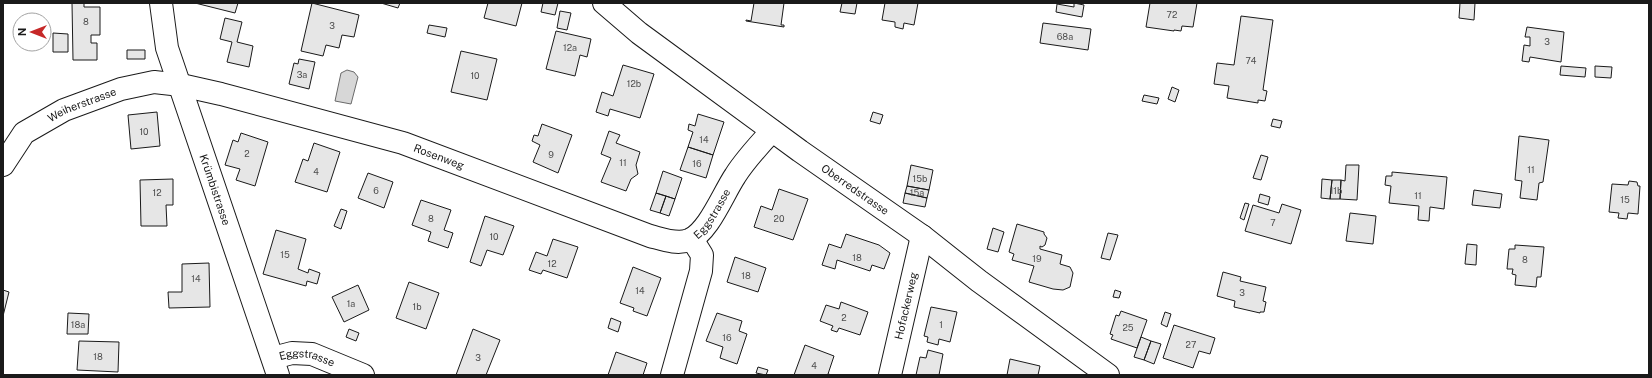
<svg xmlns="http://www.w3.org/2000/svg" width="1652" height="378" font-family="'Public Sans',sans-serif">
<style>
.water{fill:#d7d7d7;stroke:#6a6a6a}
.building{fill:#e6e6e6;stroke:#1a1a1a}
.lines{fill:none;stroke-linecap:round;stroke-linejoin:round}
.minor-casing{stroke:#1a1a1a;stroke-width:24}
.minor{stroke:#fff;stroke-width:22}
.labels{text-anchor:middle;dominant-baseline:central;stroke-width:3;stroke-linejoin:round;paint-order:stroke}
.number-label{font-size:9px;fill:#4d4d4d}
.street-label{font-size:11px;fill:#1a1a1a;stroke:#fff}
</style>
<rect width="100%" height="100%" fill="#fff"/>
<path class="water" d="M347 70 354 72 358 77 351 104 335 101 341 73Z"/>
<path class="building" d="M72 3H84V7H100V35H91V43H97V60H73Z
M195 3H238L235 13Z
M312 3 359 15 354 37 342 35 339 48 326 45 323 56 301 51Z
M381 3H400L398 8Z
M488 3H522L516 26 484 18Z
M543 3H558L555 15 541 12Z
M754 3H784L781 25H784V27L746 21V20L751 21Z
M842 3H857L855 14 840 12Z
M885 3H918L914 25 904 23 903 29 895 27V22L882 20Z
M1074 3 1084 5 1082 17 1056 12 1057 4 1074 7Z
M1150 3H1197L1193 27 1182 26 1181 31 1174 30V31L1146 27Z
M1460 3H1475L1474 20 1459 18Z
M560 11 571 13 567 30 557 28Z
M1241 16 1273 20 1263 90 1267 91 1265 101 1258 100V103L1227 98 1229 86 1214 84 1217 63 1234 65Z
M225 18 242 22 237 42 253 46 249 67 227 62 232 42 220 39Z
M1043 23 1091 29 1088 50 1040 43Z
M429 25 447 28 445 37 427 33Z
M1527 27 1564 32 1561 62 1530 57 1529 62 1522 61 1524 45 1530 46V37H1525Z
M556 31 591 39 587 57 580 55 575 76 546 69Z
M53 33 68 34V52H53Z
M127 50H145V59H127Z
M461 51 497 59 487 100 451 92Z
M299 59 315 62 309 89 289 84 294 63 298 64Z
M623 65 654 74 640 118 610 109 608 116 596 112 602 92 613 96Z
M1561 66 1586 68 1585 77 1560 75Z
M1595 66 1612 67 1611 78 1595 77Z
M1172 87 1179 90 1175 102 1168 99Z
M1144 95 1159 98 1157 104 1142 101Z
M157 112 160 146 131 149 128 115Z
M873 112 883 115 880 124 870 121Z
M698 114 724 122 713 155 688 147 693 132 688 130 689 124 695 126Z
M1273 119 1282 121 1280 128 1271 126Z
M542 124 572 135 558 173 533 162 540 145 532 141 534 135 538 136Z
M609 131 620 135 616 143 640 152 636 165 638 174 631 179 626 191 601 182 611 158 601 154Z
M241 133 268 142 255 186 236 180 240 169 225 165 233 140 238 142Z
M1519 136 1549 140 1543 182 1539 183 1537 200 1520 198 1522 181 1515 180Z
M314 143 340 152 327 192 295 182 303 159 308 161Z
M688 147 713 155 706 178 680 170Z
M1261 155 1268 157 1261 180 1253 178Z
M911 165 933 170 929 190 907 186Z
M1346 165H1359L1357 200 1340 199 1341 180 1345 181Z
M663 171 682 178 675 199 656 193Z
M1392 172 1447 177 1444 209 1430 207 1429 221 1418 220 1419 206 1389 203 1391 186 1385 185 1386 176H1392Z
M368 173 393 182 384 208 358 198Z
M173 179V205H166L167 226H141L140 180Z
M1322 179 1332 180 1330 199 1321 198Z
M1332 180H1341L1340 199H1330Z
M1629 181 1637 182 1638 186H1640L1638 214 1628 213 1627 219 1618 218 1619 213 1609 212 1612 184 1628 185Z
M907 186 929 190 927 198 905 193Z
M779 189 808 199 793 240 754 227 761 206 772 210Z
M1474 190 1502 194 1500 208 1472 205Z
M656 193 666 196 660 213 650 210Z
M905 193 927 198 925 207 903 203Z
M1260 194 1270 197 1268 205 1258 202Z
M666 196 675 199 669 216 660 213Z
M421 200 451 210 444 230 453 233 448 248 428 241 431 232 412 225Z
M1245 203 1249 204 1244 220 1240 218Z
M1282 204 1301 210 1291 244 1245 231 1253 205 1279 213Z
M341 209 347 211 341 229 334 226Z
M1350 213 1376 216 1373 244 1346 241Z
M485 216 514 226 503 255 487 250 481 266 470 262Z
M1017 224 1044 232V234L1047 238 1045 245 1042 247 1040 246V249L1062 255 1060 264 1070 267 1073 273 1070 287 1063 290 1053 289 1029 282 1034 266 1012 260 1014 254 1009 252Z
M993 228 1004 232 998 252 987 249Z
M276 230 306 239 298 269 308 273 309 269 320 273 317 284 307 281 306 286 263 274Z
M1108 233 1118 235 1110 260 1101 258Z
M846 234 879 245 890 253 884 269 872 265 870 271 837 260 835 269 822 265 829 244 841 248Z
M553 239 578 247 567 278 543 270 541 274 529 270 536 252 547 256Z
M1467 244 1477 245 1476 265 1465 264Z
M1515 245 1544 247 1541 277H1537L1536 287 1515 285 1516 275 1512 274 1513 269H1507L1509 249H1515Z
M735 257 766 268 758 292 727 282Z
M209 263 210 307 169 308 168 292H182V264Z
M633 267 661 278 647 316 633 311 634 308 620 303Z
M1223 272 1241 277 1240 281 1266 287 1263 301 1266 302 1264 312H1260V313L1234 307 1235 301 1217 296Z
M409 282 439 293 426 329 396 318Z
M358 285 369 310 344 322 332 297Z
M3 290 9 292 3 316Z
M1115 290 1121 292 1119 298 1113 297Z
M841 302 868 312 860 335 839 328 837 332 831 330 833 326 820 321 826 305 839 309Z
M931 307 957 312 950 342 939 339 938 345 927 342 928 337 924 336Z
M1121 311 1147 320 1137 348 1111 339 1113 335 1110 334 1116 315 1119 316Z
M1165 312 1171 314 1167 327 1161 324Z
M68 313 89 314 88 334H67Z
M717 313 742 321 739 331 747 334 737 364 720 358 723 347 706 341Z
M611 318 621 322 618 332 608 328Z
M1174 325 1215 338 1210 354 1199 351 1193 368 1163 358Z
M349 329 359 333 356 341 346 337Z
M473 329 500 340 486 375H456Z
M1141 337 1151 341 1144 360 1134 357Z
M79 341 119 342 118 372 77 370Z
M1151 341 1161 344 1154 364 1144 360Z
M805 345 834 356 828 374 832 375H794Z
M928 350 943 354 939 375H916L920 357 926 358Z
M616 352 647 363 643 375H608Z
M1010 359 1040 366 1038 375H1007Z
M758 367 768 370 766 375 756 373Z"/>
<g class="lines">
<defs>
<g id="minor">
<path id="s1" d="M161 3 167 48 278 375"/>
<path id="s2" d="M604 3 639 33 800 151 922 236 979 281 1108 375"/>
<path id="s3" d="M3 165 24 133 64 110 121 89 154 82 181 85 221 94 403 143 650 236C662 239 677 245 689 240 708 233 723 194 735 176 745 160 759 145 772 131"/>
<path id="s4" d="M273 358 292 353 312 354 363 375"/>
<path d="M672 375 701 271 702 255 692 239"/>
<path id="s5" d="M890 375 922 236"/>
</g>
</defs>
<use href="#minor" class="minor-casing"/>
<use href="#minor" class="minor"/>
</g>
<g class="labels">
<g class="number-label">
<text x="1172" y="14">72</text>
<text x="86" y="21">8</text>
<text x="332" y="25">3</text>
<text x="1065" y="36">68a</text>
<text x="1547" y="41">3</text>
<text x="570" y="47">12a</text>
<text x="1251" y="60">74</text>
<text x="302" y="74">3a</text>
<text x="475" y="75">10</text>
<text x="634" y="83">12b</text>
<text x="144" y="131">10</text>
<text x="704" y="139">14</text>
<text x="247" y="153">2</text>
<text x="551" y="154">9</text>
<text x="623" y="162">11</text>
<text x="697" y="163">16</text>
<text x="1531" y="169">11</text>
<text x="316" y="171">4</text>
<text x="920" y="178">15b</text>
<text x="376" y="190">6</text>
<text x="1336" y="190">11b</text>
<text x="157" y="192">12</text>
<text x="917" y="192">15a</text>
<text x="1418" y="195">11</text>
<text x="1625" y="199">15</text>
<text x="431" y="218">8</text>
<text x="779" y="218">20</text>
<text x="1273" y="222">7</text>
<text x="494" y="236">10</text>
<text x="285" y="254">15</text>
<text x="857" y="257">18</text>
<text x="1037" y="258">19</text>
<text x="1525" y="259">8</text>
<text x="552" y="263">12</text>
<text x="746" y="275">18</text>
<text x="196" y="278">14</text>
<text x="640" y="290">14</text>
<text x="1242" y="292">3</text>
<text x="351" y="303">1a</text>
<text x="417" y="306">1b</text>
<text x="844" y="317">2</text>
<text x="78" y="324">18a</text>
<text x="941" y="324">1</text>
<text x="1128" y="327">25</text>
<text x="727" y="337">16</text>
<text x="1191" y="344">27</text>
<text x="98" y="356">18</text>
<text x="478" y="357">3</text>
<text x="814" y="365">4</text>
</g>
<g class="street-label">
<text stroke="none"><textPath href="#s3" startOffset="103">Weiherstrasse</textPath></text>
<text stroke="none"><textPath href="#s3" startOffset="474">Rosenweg</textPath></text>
<text stroke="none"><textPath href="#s1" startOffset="195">Krümbistrasse</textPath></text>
<text stroke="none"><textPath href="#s2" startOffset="313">Oberredstrasse</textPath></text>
<text stroke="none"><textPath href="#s3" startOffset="775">Eggstrasse</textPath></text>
<text stroke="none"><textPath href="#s5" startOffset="71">Hofackerweg</textPath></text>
<text stroke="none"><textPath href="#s4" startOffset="35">Eggstrasse</textPath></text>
</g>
</g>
<rect width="1652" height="378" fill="none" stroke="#1a1a1a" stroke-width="8"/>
<g transform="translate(32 32) rotate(270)"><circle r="19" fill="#ffffff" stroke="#a3a3a3"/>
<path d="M0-3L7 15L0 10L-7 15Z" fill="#c62828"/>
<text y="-6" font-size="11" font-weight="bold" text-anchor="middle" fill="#1a1a1a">N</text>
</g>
</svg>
